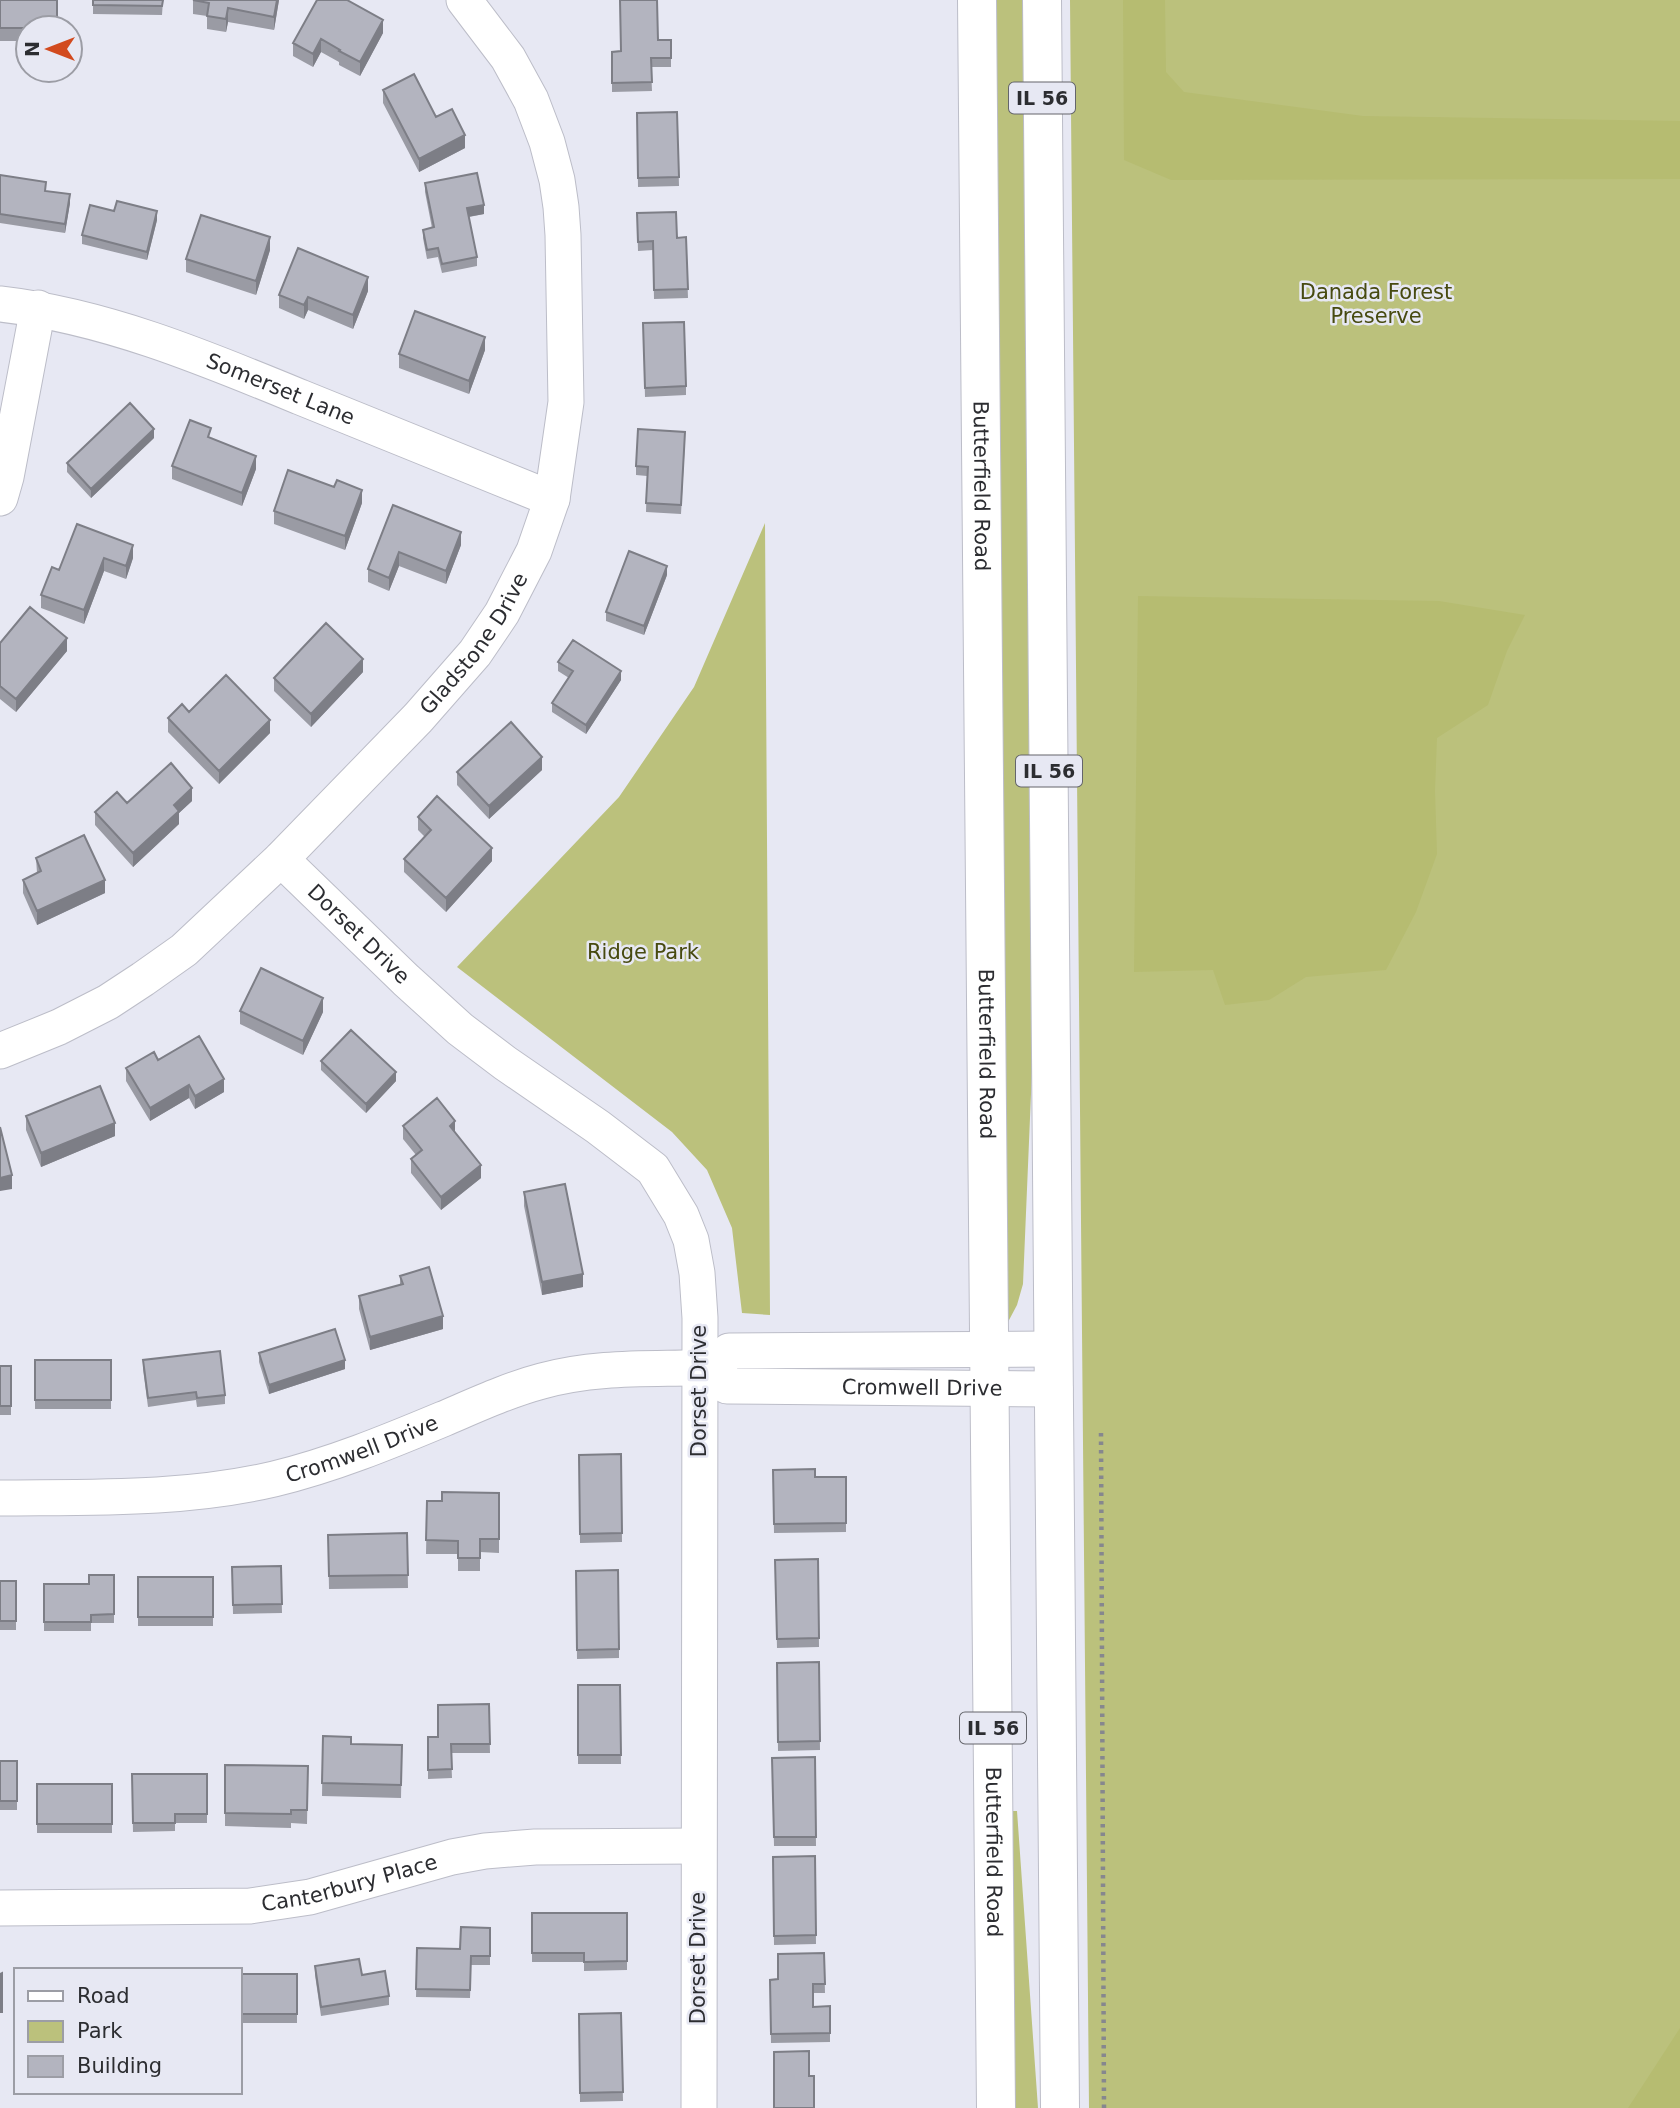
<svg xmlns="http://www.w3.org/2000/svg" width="1680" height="2108" font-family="'DejaVu Sans',sans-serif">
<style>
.green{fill:#bbc17c}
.forest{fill:#b6bc71}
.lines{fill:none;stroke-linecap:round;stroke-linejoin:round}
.minor-casing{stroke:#bcbdc8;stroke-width:37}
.major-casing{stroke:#bcbdc8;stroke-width:40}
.path{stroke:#86878e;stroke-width:4.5;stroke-dasharray:3.5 5;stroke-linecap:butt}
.minor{stroke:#fff;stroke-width:35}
.major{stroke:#fff;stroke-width:38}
.wall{fill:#9a9ba4}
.shaded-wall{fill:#7d7e86}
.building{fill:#b3b4bf;stroke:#7d7e86;stroke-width:2}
.labels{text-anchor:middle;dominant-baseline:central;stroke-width:5;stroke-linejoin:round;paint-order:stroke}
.shield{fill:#e7e8f3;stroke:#64656b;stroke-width:2}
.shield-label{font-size:19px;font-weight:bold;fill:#2c2d31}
.park-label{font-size:21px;fill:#474a10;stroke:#e7e8f3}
.street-label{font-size:21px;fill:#2c2d31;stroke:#e7e8f3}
</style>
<rect width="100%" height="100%" fill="#e7e8f3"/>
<path class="green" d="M993 0H1024L1034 1023 1023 1284 1017 1305 1008 1322Z
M1070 0H1680V2108H1089Z
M765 523 770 1315 742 1313 732 1228 707 1170 672 1132 457 967 619 797 694 687Z
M1009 1811H1017L1038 2108H1012Z"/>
<path class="forest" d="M1123 0H1165L1166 72 1184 92 1363 116 1680 121V179L1171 180 1124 160Z
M1138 596 1439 601 1525 615 1507 651 1488 705 1437 738 1435 791 1437 854 1416 912 1386 970 1306 977 1269 1000 1225 1005 1213 970 1134 972Z
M1680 2028V2108H1628Z"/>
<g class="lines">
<defs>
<g id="minor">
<path id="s1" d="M0 304C104 316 203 357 300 397 384 431 468 465 552 499"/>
<path d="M0 498 6 477 38 308"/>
<path id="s2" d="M281 859 406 980 460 1029 505 1063 598 1127 653 1169 681 1215 691 1240 697 1273 700 1318 699 2108"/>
<path id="s3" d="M0 1051 59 1027 108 1002 143 979 184 950 281 859 418 718 475 653 502 613 534 551 552 499 566 402 563 235 561 207 557 180 547 142 531 100 508 58 464 0"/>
<path id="s4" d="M716 1367 727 1386 1055 1389"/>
<path id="s5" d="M0 1498C92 1497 184 1500 274 1479 332 1465 388 1442 443 1419 476 1405 508 1390 542 1381 600 1365 657 1370 716 1367L729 1351 1054 1349"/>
<path id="s6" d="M0 1908 250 1906 310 1897 452 1857 485 1851 535 1847 698 1846"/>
</g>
<g id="major">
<path id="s7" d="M977 0 996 2108"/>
<path d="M1042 0 1060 2108"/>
</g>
</defs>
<use href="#minor" class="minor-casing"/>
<use href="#major" class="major-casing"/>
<path class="path" d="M1101 1433 1104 2108"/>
<use href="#minor" class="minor"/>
<use href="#major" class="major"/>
</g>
<path class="wall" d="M0 0 28 28V41H0Z
M93 0H163L162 15 93 14Z
M193 0H279L274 30 228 22 226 32 207 29V16L193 14Z
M317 0 383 33 360 76 339 65V62L321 52 313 67 293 56V43Z
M658 40 671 58V67H651L652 91 612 92V52L621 51Z
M383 90 436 117 465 148 419 172 383 103Z
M677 112 679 186 638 187 637 113Z
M0 175 46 191 70 203 65 233 0 223Z
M425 183 484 214 469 217 477 257V266L442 273 438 257 427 259 423 238V230L432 228 425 192Z
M114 211 157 220 147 260 82 244V235Z
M637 213 677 238 686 237 688 298 654 299 653 250 638 251Z
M270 250 256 295 186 272V259Z
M368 291 353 329 308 310 304 319 279 308V295Z
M643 323 686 386V395L645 397Z
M485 350 469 394 399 368V354Z
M154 438 91 498 67 472V463Z
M211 439 256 469 242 506 172 479V466Z
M685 441 681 514 646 512 647 476 636 475V466Z
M362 503 345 550 274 524V511Z
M393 505 461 545 446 584 399 566 389 591 368 582V569Z
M77 524 133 558 126 579 104 571 84 624 41 608V595L59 570Z
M667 575 644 635 606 621V612Z
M0 643 67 651 16 712 0 699Z
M558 662 621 680 586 734 552 712V703L569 678 558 671Z
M363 672 311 727 274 691V678Z
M189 712 270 733 219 784 168 732V718Z
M542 770 489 819 457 785V772Z
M192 801 179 813V824L133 867 95 825V812L127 803Z
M418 817 492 861 446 912 404 872V859L425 837 418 830Z
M36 858 105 893 37 925 23 893V880L37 873Z
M240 1011 323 1012 303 1055 240 1024Z
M158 1060 224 1092 195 1109 189 1098 150 1121 126 1081V1068Z
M321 1061 396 1081 366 1113 321 1070Z
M26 1116 115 1136 41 1167 26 1130Z
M403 1126 455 1132 481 1178 441 1210 411 1173V1159L416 1155 403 1139Z
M524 1192 583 1287 542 1295 524 1206Z
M400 1276 443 1329 370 1350 359 1309V1296L400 1285Z
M259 1353 345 1369 269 1394 259 1362Z
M35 1360H111V1409H35Z
M143 1360 225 1395V1404L197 1407 196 1400 148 1407 143 1369Z
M0 1366H11V1415H0Z
M621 1454 622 1542 580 1543 579 1455Z
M773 1470 815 1477H846V1532L774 1533Z
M499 1493V1553L480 1552V1571H458V1554H426L427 1501H442Z
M407 1533 408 1588 329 1589 328 1535Z
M818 1559 819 1647 777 1648 775 1560Z
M281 1566 282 1613 233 1614 232 1567Z
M576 1571 619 1649V1658L577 1659Z
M114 1575V1623H91V1631H44V1584H89Z
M138 1577H213V1626H138Z
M0 1581H16V1630H0Z
M819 1662 820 1750 778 1751 777 1663Z
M578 1685H620L621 1764H578Z
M489 1704 490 1753H451L452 1778 428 1779V1737H438Z
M323 1736 351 1744 402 1745 401 1798 322 1796Z
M815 1757 816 1846H774L772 1758Z
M0 1761H17V1810H0Z
M225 1765 308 1766 307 1824 291 1823V1828L225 1826Z
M132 1774H207V1823H175V1831L133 1832Z
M37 1784H112V1833H37Z
M815 1856 816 1944 774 1945 773 1857Z
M532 1913H627V1970L584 1971V1962H532Z
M490 1928V1965H471L470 1998 416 1997 417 1948 460 1949Z
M824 1953 825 1993H813V2007L830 2006V2042L771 2043 770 1980 778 1979Z
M315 1966 362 1975 389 1996V2005L321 2016 315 1975Z
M240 1974H297V2023H240Z
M621 2013 623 2101 580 2102 579 2014Z"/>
<path class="shaded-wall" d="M277 0H279L274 30V17Z
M228 8V22L226 32V19Z
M383 20V33L360 76V62Z
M321 39V52L313 67V54Z
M465 135V148L419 172V159Z
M70 194V203L65 233V224Z
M484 205V214L467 217V208Z
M157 211V220L147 260V252Z
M270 237V250L256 295V281Z
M368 277V291L353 329V315Z
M308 297V310L304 319V305Z
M485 337V350L469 394V381Z
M154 429V438L91 498V489Z
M256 456V469L242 506V493Z
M362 490V503L345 550V536Z
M461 532V545L446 584V571Z
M133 545V558L126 579V566Z
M399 552V566L389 591V578Z
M104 558V571L84 624V610Z
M667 566V575L644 635V626Z
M67 638V651L16 712V699Z
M363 659V672L311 727V714Z
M621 671V680L586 734V725Z
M270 720V733L219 784V771Z
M542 757V770L489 819V806Z
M192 788V801L179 813V824L133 867V853L174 805Z
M492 848V861L446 912V898Z
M105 880V893L37 925V911Z
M323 998V1012L303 1055V1041Z
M396 1072V1081L366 1113V1104Z
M224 1079V1092L195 1109V1096Z
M189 1085V1098L150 1121V1108Z
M455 1121V1135L450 1126Z
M115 1123V1136L41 1167V1153Z
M481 1165V1178L441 1210V1197Z
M12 1175V1189L0 1191V1178Z
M583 1274V1287L542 1295V1282Z
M443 1316V1329L370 1350V1337Z
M345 1360V1369L269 1394V1385Z"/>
<path class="building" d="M0 0H57V28H0Z
M93 0H163L162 6 93 5Z
M193 0H277L274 17 228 8 226 19 207 16 209 3Z
M317 0H347L383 20 360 62 339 51 340 50 321 39 313 54 293 43Z
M620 0H657L658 40H671V58H651L652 82 612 83V52L621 51Z
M414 74 436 117 452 109 465 135 419 159 383 90Z
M677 112 679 177 638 178 637 113Z
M477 173 484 205 467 208 477 257 442 264 438 248 427 250 423 230 434 227 425 183Z
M0 175 46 182 45 191 70 194 65 224 0 214Z
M117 201 157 211 147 252 82 235 90 205 114 211Z
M676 212 677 238 686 237 688 289 654 290 653 241 638 242 637 213Z
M201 215 270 237 256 281 186 259Z
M298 248 368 277 353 315 308 297 304 305 279 295Z
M415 311 485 337 469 381 399 354Z
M684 322 686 386 645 388 643 323Z
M130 403 154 429 91 489 67 463Z
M190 420 211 428 208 437 256 456 242 493 172 466Z
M638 429 685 432 681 505 646 503 648 467 636 466Z
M288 470 334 487 337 480 362 490 345 536 274 511Z
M393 505 461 532 446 571 399 552 389 578 368 569Z
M77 524 133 545 126 566 104 558 84 610 41 595 52 567 59 570Z
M629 551 667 566 644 626 606 612Z
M30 607 67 638 16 699 0 686V643Z
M326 623 363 659 311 714 274 678Z
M573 640 621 671 586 725 552 703 573 671 558 662Z
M226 675 270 720 219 771 168 718 182 704 189 712Z
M511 722 542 757 489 806 457 772Z
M171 763 192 788 174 805 179 811 133 853 95 812 117 792 127 803Z
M437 796 492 848 446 898 404 859 431 830 418 817Z
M84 835 105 880 37 911 23 880 41 871 36 858Z
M261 968 323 998 303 1041 240 1011Z
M351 1030 396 1072 366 1104 321 1061Z
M199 1036 224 1079 195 1096 189 1085 150 1108 126 1068 154 1052 158 1060Z
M100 1086 115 1123 41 1153 26 1116Z
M437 1098 455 1121 450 1126 481 1165 441 1197 411 1159 422 1150 403 1126Z
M0 1127 12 1175 0 1178Z
M565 1184 583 1274 542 1282 524 1192Z
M429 1267 443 1316 370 1337 359 1296 403 1284 400 1276Z
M335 1329 345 1360 269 1385 259 1353Z
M220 1351 225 1395 197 1398 196 1392 148 1398 143 1360Z
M35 1360H111V1400H35Z
M0 1366H11V1406H0Z
M621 1454 622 1533 580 1534 579 1455Z
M815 1469V1477H846V1523L774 1524 773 1470Z
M442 1492 499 1493V1539H480V1558H458V1541L426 1540 427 1501H442Z
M407 1533 408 1575 329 1576 328 1535Z
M818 1559 819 1638 777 1639 775 1560Z
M281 1566 282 1604 233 1605 232 1567Z
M618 1570 619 1649 577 1650 576 1571Z
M89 1575H114V1614L91 1615V1622H44V1584H89Z
M138 1577H213V1617H138Z
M0 1581H16V1621H0Z
M819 1662 820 1741 778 1742 777 1663Z
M578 1685H620L621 1755H578Z
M489 1704 490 1744H451L452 1769 428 1770V1737H438V1705Z
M323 1736 351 1737V1744L402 1745 401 1785 322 1783Z
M815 1757 816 1837H774L772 1758Z
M0 1761H17V1801H0Z
M225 1765 308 1766 307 1810H291V1814L225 1813Z
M132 1774H207V1814H175V1823H133Z
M37 1784H112V1824H37Z
M815 1856 816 1935 774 1936 773 1857Z
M532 1913H627V1961L584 1962V1953H532Z
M461 1927 490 1928V1956H471L470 1990 416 1989 417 1948 460 1949Z
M824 1953 825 1984H813V2007L830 2006V2033L771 2034 770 1980 778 1979V1954Z
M359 1959 362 1975 385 1971 389 1996 321 2007 315 1966Z
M2 1973V2012H0V1974Z
M240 1974H297V2014H240Z
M621 2013 623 2092 580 2093 579 2014Z
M809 2051V2076H814V2108H774V2052Z"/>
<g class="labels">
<g class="shield">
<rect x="1009" y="82.5" width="66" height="31" rx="5"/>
<rect x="1016" y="755.5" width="66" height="31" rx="5"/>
<rect x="960" y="1712.5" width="66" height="31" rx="5"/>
</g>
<g class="shield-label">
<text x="1042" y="98">IL 56</text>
<text x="1049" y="771">IL 56</text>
<text x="993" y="1728">IL 56</text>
</g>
<g class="park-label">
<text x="1376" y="292">Danada Forest<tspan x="1376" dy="24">Preserve</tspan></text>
<text x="643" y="952">Ridge Park</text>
</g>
<g class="street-label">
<text stroke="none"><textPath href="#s1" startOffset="294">Somerset Lane</textPath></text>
<text stroke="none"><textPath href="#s7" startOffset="486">Butterfield Road</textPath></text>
<text stroke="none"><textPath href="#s3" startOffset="634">Gladstone Drive</textPath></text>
<text stroke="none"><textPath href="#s2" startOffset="108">Dorset Drive</textPath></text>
<text stroke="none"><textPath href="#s7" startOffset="1054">Butterfield Road</textPath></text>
<text stroke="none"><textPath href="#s4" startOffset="217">Cromwell Drive</textPath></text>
<text transform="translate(699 1391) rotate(-90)">Dorset Drive</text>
<text stroke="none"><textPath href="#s5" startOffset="368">Cromwell Drive</textPath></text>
<text stroke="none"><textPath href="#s7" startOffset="1852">Butterfield Road</textPath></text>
<text stroke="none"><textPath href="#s6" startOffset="352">Canterbury Place</textPath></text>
<text transform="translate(698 1958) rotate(-90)">Dorset Drive</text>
</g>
</g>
<rect x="14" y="1968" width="228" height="126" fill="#e7e8f3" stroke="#9c9da5" stroke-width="2"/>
<rect x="28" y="1991" width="35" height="10" fill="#ffffff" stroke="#9c9da5" stroke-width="2"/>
<text x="77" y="2003" font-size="21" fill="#2c2d31">Road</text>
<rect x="28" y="2021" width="35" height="21" fill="#bbc17c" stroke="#9c9da5" stroke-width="2"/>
<text x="77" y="2038" font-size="21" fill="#2c2d31">Park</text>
<rect x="28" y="2056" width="35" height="21" fill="#b3b4bf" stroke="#9c9da5" stroke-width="2"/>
<text x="77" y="2073" font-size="21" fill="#2c2d31">Building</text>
<g transform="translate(49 49) rotate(270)"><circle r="33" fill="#e7e8f3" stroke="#9c9da5" stroke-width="2"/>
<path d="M0-5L12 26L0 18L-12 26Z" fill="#d24a1e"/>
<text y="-10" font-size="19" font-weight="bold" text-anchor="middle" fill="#2c2d31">N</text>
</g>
</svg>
